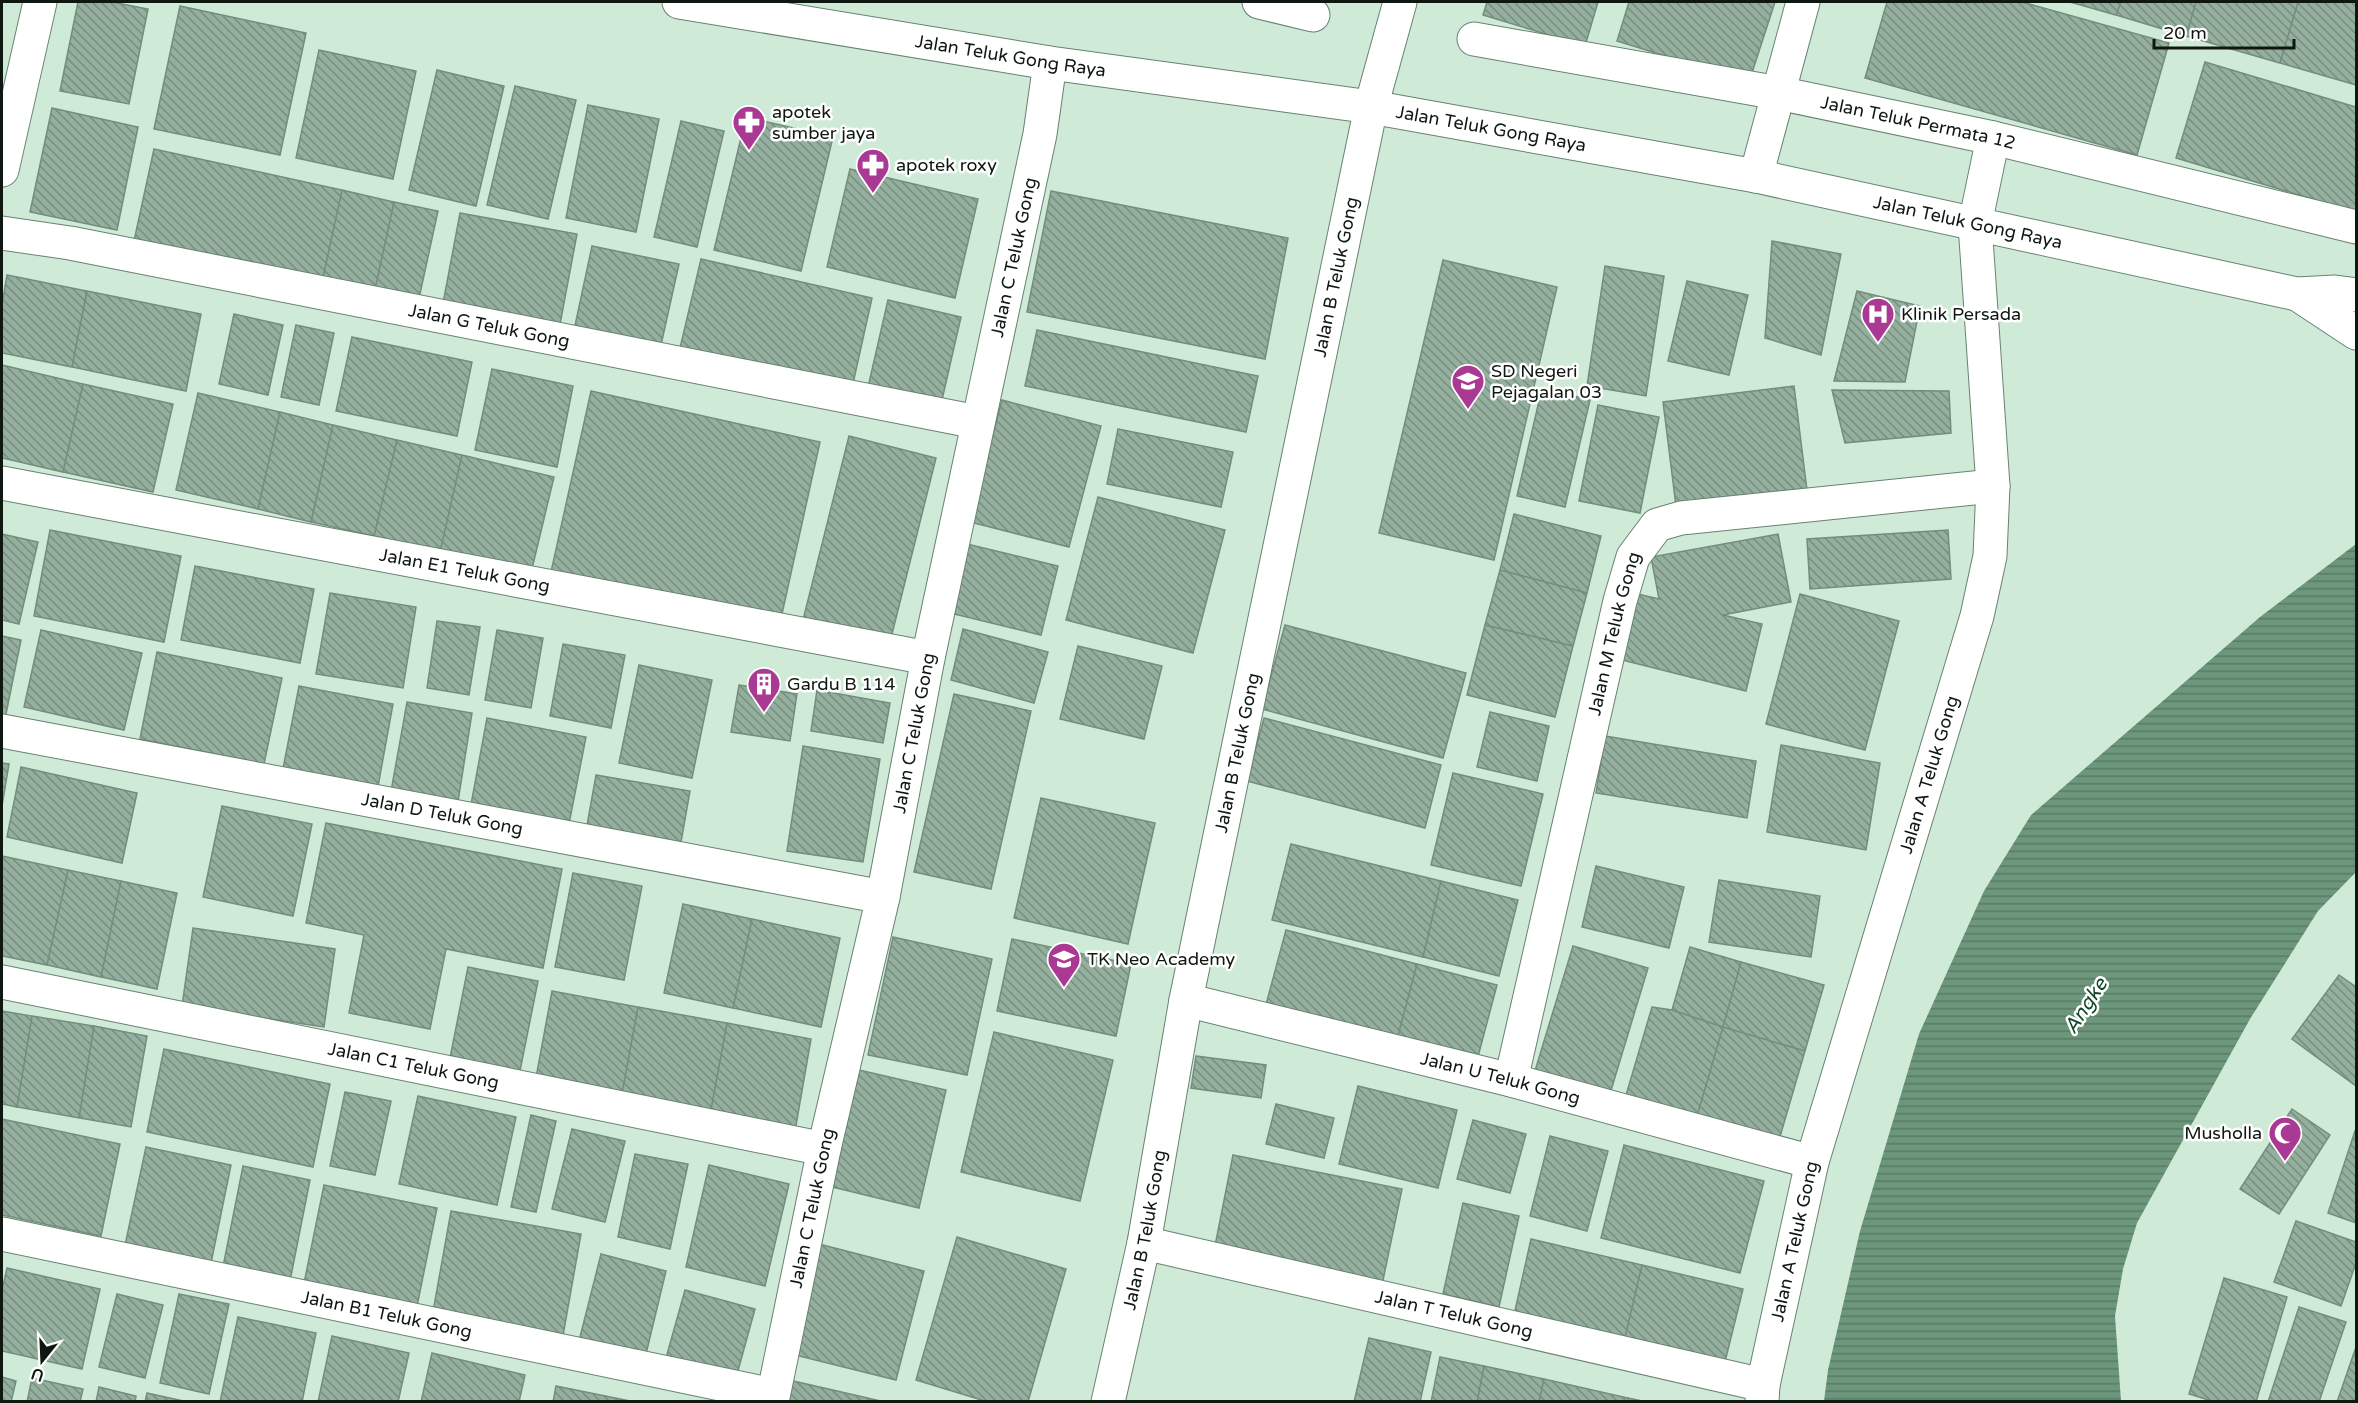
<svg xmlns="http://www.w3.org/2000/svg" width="2358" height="1403" font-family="'Varela Round',sans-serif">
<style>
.water{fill:url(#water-rules)}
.building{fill:url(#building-back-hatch);stroke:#738d7c;stroke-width:1.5}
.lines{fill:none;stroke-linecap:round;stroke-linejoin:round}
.street-casing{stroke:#688271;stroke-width:35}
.secondary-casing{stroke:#688271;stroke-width:35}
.street{stroke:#fff;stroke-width:33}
.secondary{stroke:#fff;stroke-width:33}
.labels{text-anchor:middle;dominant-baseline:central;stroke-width:5;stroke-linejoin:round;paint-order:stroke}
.street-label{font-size:18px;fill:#0e1811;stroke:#fff}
.poi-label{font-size:18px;fill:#0e1811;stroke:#fff;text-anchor:start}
.water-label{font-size:20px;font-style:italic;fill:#13472b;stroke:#fff}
</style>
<defs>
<pattern id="water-rules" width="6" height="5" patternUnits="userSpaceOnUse" patternTransform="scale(1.5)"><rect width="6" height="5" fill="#6d977c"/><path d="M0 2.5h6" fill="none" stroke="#587a64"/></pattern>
<pattern id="building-back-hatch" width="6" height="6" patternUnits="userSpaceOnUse" patternTransform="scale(1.5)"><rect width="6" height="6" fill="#94af9d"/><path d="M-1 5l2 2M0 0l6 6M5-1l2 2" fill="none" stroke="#778d7f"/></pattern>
</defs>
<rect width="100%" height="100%" fill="#cfebd8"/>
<path class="water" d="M2356 544V872L2318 911 2250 1019 2137 1223 2123 1269 2115 1316 2121 1401H1824L1828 1370 1860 1231 1919 1034 1984 891 2031 815 2260 617Z"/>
<path class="building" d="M78 2H112L148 9 129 104 60 91Z
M1487 2H1598L1585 46 1483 15Z
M1629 2H1775L1749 82 1617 41Z
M1887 2H2022L2169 43 2137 155 1865 78Z
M2070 2H2121L2116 15Z
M2121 2H2196L2186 36 2116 15Z
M2196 2H2298L2280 63 2186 36Z
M2298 2H2356V85L2280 63Z
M180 6 306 33 280 155 154 129Z
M319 50 416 71 393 179 296 158Z
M2205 62 2356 107V212L2176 158Z
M437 70 504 86 476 206 409 190Z
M515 86 576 100 548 219 487 205Z
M588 105 659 119 636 232 566 218Z
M52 108 138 127 117 230 30 212Z
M746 117 833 137 801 271 714 250Z
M681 121 724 131 697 247 654 237Z
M154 149 342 190 322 282 134 241Z
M850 169 978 199 955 298 827 267Z
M342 190 394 202 374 294 322 282Z
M1051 191 1288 238 1265 359 1027 312Z
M394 202 438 211 418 303 374 294Z
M460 213 577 234 558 335 441 314Z
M1772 241 1841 254 1821 355 1765 338Z
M592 246 679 264 659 354 573 335Z
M701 259 872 298 852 388 680 348Z
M1443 260 1557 287 1494 560 1379 533Z
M1605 266 1664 276 1646 396 1587 386Z
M7 275 87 291 72 367 2 353V305Z
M1687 281 1748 295 1729 375 1668 361Z
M87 291 201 314 186 391 72 367Z
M1857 291 1920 306 1905 382 1834 381Z
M888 300 961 317 939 413 866 396Z
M234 314 283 325 268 395 219 384Z
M296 325 334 333 319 405 281 397Z
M1037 330 1258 376 1246 432 1025 386Z
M352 337 472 362 457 436 336 411Z
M2 365 83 384 63 472 2 458Z
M492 369 573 386 557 467 475 450Z
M83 384 173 404 153 492 63 472Z
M1794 386 1808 498 1677 514 1663 402Z
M1542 388 1590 400 1565 507 1517 496Z
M1832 390 1949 391 1951 433 1845 443Z
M591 391 820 442 780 623 551 572Z
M198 393 280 412 258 509 176 490Z
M1002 400 1101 426 1069 547 970 522Z
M1598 405 1659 417 1640 513 1579 501Z
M280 412 333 425 311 522 258 509Z
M333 425 397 440 374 536 311 522Z
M1118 429 1233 452 1221 507 1107 484Z
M849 436 936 458 889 646 802 624Z
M397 440 462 455 440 552 374 536Z
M462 455 554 477 531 573 440 552Z
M1098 497 1225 530 1193 653 1066 620Z
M1514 514 1601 536 1587 593 1500 570Z
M50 530 181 556 164 642 34 616Z
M1948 530 1951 579 1810 589 1807 539Z
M2 534 38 542 19 624 2 620Z
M1778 534 1791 602 1723 615 1762 624 1746 691 1614 658 1629 592 1659 599 1651 557Z
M967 544 1058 566 1041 635 950 613Z
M195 566 314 589 300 663 181 640Z
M1500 570 1587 593 1573 646 1485 625Z
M330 593 416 607 403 688 316 674Z
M1800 594 1899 621 1865 750 1766 724Z
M437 621 480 627 469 695 427 688Z
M1285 625 1466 673 1443 758 1262 709Z
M1485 625 1573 646 1555 717 1467 695Z
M963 629 1048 652 1034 703 951 680Z
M41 630 142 653 124 730 24 707Z
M497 630 543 638 531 708 485 700Z
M2 636 21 640 5 719 2 718Z
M563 644 625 655 611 728 550 716Z
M1078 646 1162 666 1144 739 1060 719Z
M157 652 282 678 264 764 140 739Z
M639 665 712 680 692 778 619 763Z
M739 685 797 694 790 741 731 732Z
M299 686 393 704 377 792 282 774Z
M817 690 890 703 883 743 811 731Z
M954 694 1031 711 991 889 914 872Z
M407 702 472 713 457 808 390 797Z
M1490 712 1549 726 1537 781 1477 767Z
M487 718 586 737 568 829 470 810Z
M1264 718 1441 765 1425 828 1247 781Z
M1605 736 1756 761 1747 818 1596 793Z
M1781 745 1880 763 1866 850 1767 832Z
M803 746 880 759 863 862 787 851Z
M2 763 9 764 2 806Z
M21 767 137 793 122 863 7 837Z
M1453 773 1543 794 1521 886 1431 865Z
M596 775 690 791 680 848 586 831Z
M1041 798 1155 823 1128 944 1014 918Z
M222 806 312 824 293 916 203 897Z
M326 823 562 869 543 968 446 949 430 1029 349 1013 364 935 306 923Z
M1291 844 1441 881 1423 957 1272 920Z
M2 856 68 870 47 965 2 956Z
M1596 866 1684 887 1669 948 1582 927Z
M68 870 121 881 101 977 47 965Z
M573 873 642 886 624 980 555 967Z
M1719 880 1820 896 1811 957 1709 942Z
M121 881 177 893 157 989 101 977Z
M1441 881 1518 900 1499 976 1423 957Z
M683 904 752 919 733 1008 664 993Z
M752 919 840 938 821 1027 733 1008Z
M193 928 335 949 324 1027 182 1006Z
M1286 930 1417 964 1395 1047 1264 1012Z
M893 937 992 959 967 1075 868 1055Z
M1012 939 1131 964 1116 1036 997 1011Z
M1573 946 1648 968 1609 1097 1534 1074Z
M1690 947 1741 962 1723 1027 1672 1010Z
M1741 962 1824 985 1805 1051 1723 1027Z
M1417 964 1497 985 1475 1068 1395 1047Z
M468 967 538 981 520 1071 450 1058Z
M2339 975 2356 987V1086L2292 1039Z
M552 991 638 1007 621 1099 535 1083Z
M638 1007 727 1023 710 1115 621 1099Z
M1652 1007 1672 1010 1723 1027 1695 1123 1624 1102Z
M2 1011 32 1016 17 1107 2 1104Z
M32 1016 94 1026 79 1118 17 1107Z
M727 1023 811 1039 795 1131 710 1115Z
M94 1026 147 1036 131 1127 79 1118Z
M1723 1027 1805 1051 1777 1147 1695 1123Z
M994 1032 1113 1060 1080 1201 961 1172Z
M164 1049 330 1084 313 1167 147 1132Z
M1196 1056 1266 1065 1261 1098 1191 1088Z
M859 1070 946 1090 919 1208 832 1187Z
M1358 1086 1457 1110 1438 1188 1339 1164Z
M345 1092 391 1101 375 1175 330 1166Z
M418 1096 516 1117 497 1205 399 1184Z
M1276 1104 1334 1118 1324 1158 1266 1144Z
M2292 1109 2330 1135 2279 1214 2240 1189Z
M531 1115 556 1121 536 1212 511 1207Z
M2 1119 120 1144 101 1236 2 1215Z
M1473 1120 1526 1134 1510 1193 1457 1179Z
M572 1129 625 1141 605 1222 552 1209Z
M2355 1131 2356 1132V1223L2328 1213Z
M1550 1136 1608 1151 1587 1231 1530 1216Z
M1624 1145 1764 1181 1740 1273 1601 1238Z
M146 1147 231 1165 210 1268 124 1250Z
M635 1154 688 1164 670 1249 618 1237Z
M1233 1155 1402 1189 1382 1285 1214 1251Z
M709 1165 789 1184 765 1286 686 1267Z
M243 1166 310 1180 288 1291 221 1277Z
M324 1185 437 1208 415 1316 302 1293Z
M1463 1203 1519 1216 1499 1307 1443 1294Z
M451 1211 581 1234 561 1347 431 1323Z
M2296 1221 2356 1242V1263L2341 1306 2274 1282Z
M957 1237 1066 1269 1028 1402H988L916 1380Z
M1531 1239 1642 1265 1622 1350 1512 1324Z
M819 1244 924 1271 896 1380 791 1354Z
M601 1254 666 1271 645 1358 579 1341Z
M1642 1265 1743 1289 1722 1374 1622 1350Z
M7 1268 100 1289 82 1369 2 1351V1290Z
M2224 1278 2287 1297 2256 1402H2215L2189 1394Z
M685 1290 755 1309 736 1378 666 1358Z
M117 1294 163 1305 145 1378 99 1367Z
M179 1294 229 1304 209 1394 160 1383Z
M2299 1307 2346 1322 2319 1402H2268Z
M238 1317 316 1333 302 1402H220Z
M332 1336 409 1353 398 1402H318Z
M1369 1338 1431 1352 1420 1402H1354Z
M2356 1347V1402H2337Z
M432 1353 525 1375 519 1402H421Z
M1440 1357 1484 1366 1477 1402H1431Z
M1484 1366 1544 1379 1539 1402H1477Z
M2 1377 16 1381 11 1402H2Z
M32 1378 83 1389 80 1402H27Z
M1544 1379 1628 1398V1402H1539Z
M789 1380 885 1402H784Z
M556 1386 635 1402H553Z
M99 1387 136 1396 135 1402H96Z
M147 1393 188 1402H145Z
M1628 1398 1647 1402H1628Z"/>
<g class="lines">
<defs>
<g id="street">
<path d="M1259 2 1313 15"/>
<path id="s1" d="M1474 39 1778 93 1993 138 2356 227"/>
<path d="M2 170 40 2"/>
<path d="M1756 176 1803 2"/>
<path id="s2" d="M2 233 70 243 977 422"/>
<path id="s3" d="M2 483 928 658"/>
<path id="s4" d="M2 731 883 897"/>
<path id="s5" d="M2 982 824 1149"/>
<path id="s6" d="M1186 1000 1511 1080 1812 1162"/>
<path id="s7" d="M1511 1080 1620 601 1633 557 1657 525 1681 518 1993 486"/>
<path id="s8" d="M2 1234 773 1395"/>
<path id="s9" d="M1144 1243 1763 1385"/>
<path id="s10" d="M772 1402 824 1149 883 897 928 658 1040 134 1050 63"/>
<path id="s11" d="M1108 1402 1144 1243 1186 1000 1371 107"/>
<path id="s12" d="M1762 1402 1763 1385 1812 1162 1977 616 1990 556 1993 486 1975 224 1993 138"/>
</g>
<g id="secondary">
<path id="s13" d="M679 2 1050 63 1371 107 1756 176 2297 294 2335 292 2356 295"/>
<path d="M1371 107 1400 2"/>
<path d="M2297 294 2356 333"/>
</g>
</defs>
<use href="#street" class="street-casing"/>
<use href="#secondary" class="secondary-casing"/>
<use href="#street" class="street"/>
<use href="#secondary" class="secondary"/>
</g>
<defs>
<symbol id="pharmacy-pin" viewBox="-11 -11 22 30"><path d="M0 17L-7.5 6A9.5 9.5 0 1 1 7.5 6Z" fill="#aa3994" stroke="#fff"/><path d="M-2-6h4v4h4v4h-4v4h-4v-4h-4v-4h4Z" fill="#fff"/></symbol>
<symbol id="hospital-pin" viewBox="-11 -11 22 30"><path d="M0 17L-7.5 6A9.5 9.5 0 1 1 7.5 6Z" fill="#aa3994" stroke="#fff"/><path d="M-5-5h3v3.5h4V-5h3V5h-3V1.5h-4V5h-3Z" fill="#fff"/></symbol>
<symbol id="school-pin" viewBox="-11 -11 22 30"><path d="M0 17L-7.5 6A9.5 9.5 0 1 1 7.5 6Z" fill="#aa3994" stroke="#fff"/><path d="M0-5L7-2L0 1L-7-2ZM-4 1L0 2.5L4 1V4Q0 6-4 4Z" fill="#fff"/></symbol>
<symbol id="building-pin" viewBox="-11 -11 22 30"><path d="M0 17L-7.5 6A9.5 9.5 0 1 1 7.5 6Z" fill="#aa3994" stroke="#fff"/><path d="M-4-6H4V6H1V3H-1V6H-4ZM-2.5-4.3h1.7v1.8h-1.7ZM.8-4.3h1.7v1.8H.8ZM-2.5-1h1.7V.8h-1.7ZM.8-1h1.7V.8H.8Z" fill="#fff"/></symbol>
<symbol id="mosque-pin" viewBox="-11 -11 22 30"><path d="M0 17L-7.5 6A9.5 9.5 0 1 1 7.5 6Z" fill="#aa3994" stroke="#fff"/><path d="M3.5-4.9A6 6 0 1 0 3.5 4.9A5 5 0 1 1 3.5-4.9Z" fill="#fff"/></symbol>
</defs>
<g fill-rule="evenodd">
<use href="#pharmacy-pin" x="730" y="103" width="38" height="52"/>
<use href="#pharmacy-pin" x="854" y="146" width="38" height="52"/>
<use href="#hospital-pin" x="1859" y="295" width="38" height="52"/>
<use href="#school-pin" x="1449" y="362" width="38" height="52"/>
<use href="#building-pin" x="745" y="665" width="38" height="52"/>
<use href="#school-pin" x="1045" y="940" width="38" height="52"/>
<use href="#mosque-pin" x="2266" y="1114" width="38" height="52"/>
</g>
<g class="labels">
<g class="street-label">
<text stroke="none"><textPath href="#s13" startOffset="336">Jalan Teluk Gong Raya</textPath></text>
<text stroke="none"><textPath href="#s1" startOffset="452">Jalan Teluk Permata 12</textPath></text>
<text stroke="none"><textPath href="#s13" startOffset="822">Jalan Teluk Gong Raya</textPath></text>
<text stroke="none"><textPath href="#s13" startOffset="1308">Jalan Teluk Gong Raya</textPath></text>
<text stroke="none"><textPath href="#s10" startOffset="1170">Jalan C Teluk Gong</textPath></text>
<text stroke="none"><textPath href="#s11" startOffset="1148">Jalan B Teluk Gong</textPath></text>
<text stroke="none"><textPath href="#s2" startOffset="496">Jalan G Teluk Gong</textPath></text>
<text stroke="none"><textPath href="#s3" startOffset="471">Jalan E1 Teluk Gong</textPath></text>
<text stroke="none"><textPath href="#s7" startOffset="458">Jalan M Teluk Gong</textPath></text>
<text stroke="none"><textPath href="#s10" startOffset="684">Jalan C Teluk Gong</textPath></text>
<text stroke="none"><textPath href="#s11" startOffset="662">Jalan B Teluk Gong</textPath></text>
<text stroke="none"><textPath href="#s12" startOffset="650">Jalan A Teluk Gong</textPath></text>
<text stroke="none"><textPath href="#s4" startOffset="448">Jalan D Teluk Gong</textPath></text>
<text stroke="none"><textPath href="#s5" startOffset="420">Jalan C1 Teluk Gong</textPath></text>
<text stroke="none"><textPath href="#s6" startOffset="324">Jalan U Teluk Gong</textPath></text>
<text stroke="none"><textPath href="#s10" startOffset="198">Jalan C Teluk Gong</textPath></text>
<text stroke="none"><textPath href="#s11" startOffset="176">Jalan B Teluk Gong</textPath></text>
<text stroke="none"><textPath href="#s12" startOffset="164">Jalan A Teluk Gong</textPath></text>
<text stroke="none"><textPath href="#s9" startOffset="318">Jalan T Teluk Gong</textPath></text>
<text stroke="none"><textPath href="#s8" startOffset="393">Jalan B1 Teluk Gong</textPath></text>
</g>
<g class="poi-label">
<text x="772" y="112">apotek<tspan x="772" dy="21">sumber jaya</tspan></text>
<text x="896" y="165">apotek roxy</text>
<text x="1901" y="314">Klinik Persada</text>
<text x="1491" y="371">SD Negeri<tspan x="1491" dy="21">Pejagalan 03</tspan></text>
<text x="787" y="684">Gardu B 114</text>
<text x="1087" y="959">TK Neo Academy</text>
<text x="2262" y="1133" text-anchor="end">Musholla</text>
</g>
<g class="water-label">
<text transform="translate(2086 1006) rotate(-57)">Angke</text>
</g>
</g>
<rect width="2358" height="1403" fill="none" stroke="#0e1811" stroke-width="6"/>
<g transform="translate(42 1361) rotate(198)" stroke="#ffffff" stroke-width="4.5" paint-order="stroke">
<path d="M0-4.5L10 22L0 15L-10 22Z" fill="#0e1811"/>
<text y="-9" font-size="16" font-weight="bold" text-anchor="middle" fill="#0e1811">U</text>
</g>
<path d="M2154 39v9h140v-9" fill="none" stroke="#0e1811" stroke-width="3"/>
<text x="2163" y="39" font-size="18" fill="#0e1811" stroke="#ffffff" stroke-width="4.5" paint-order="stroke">20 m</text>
</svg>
